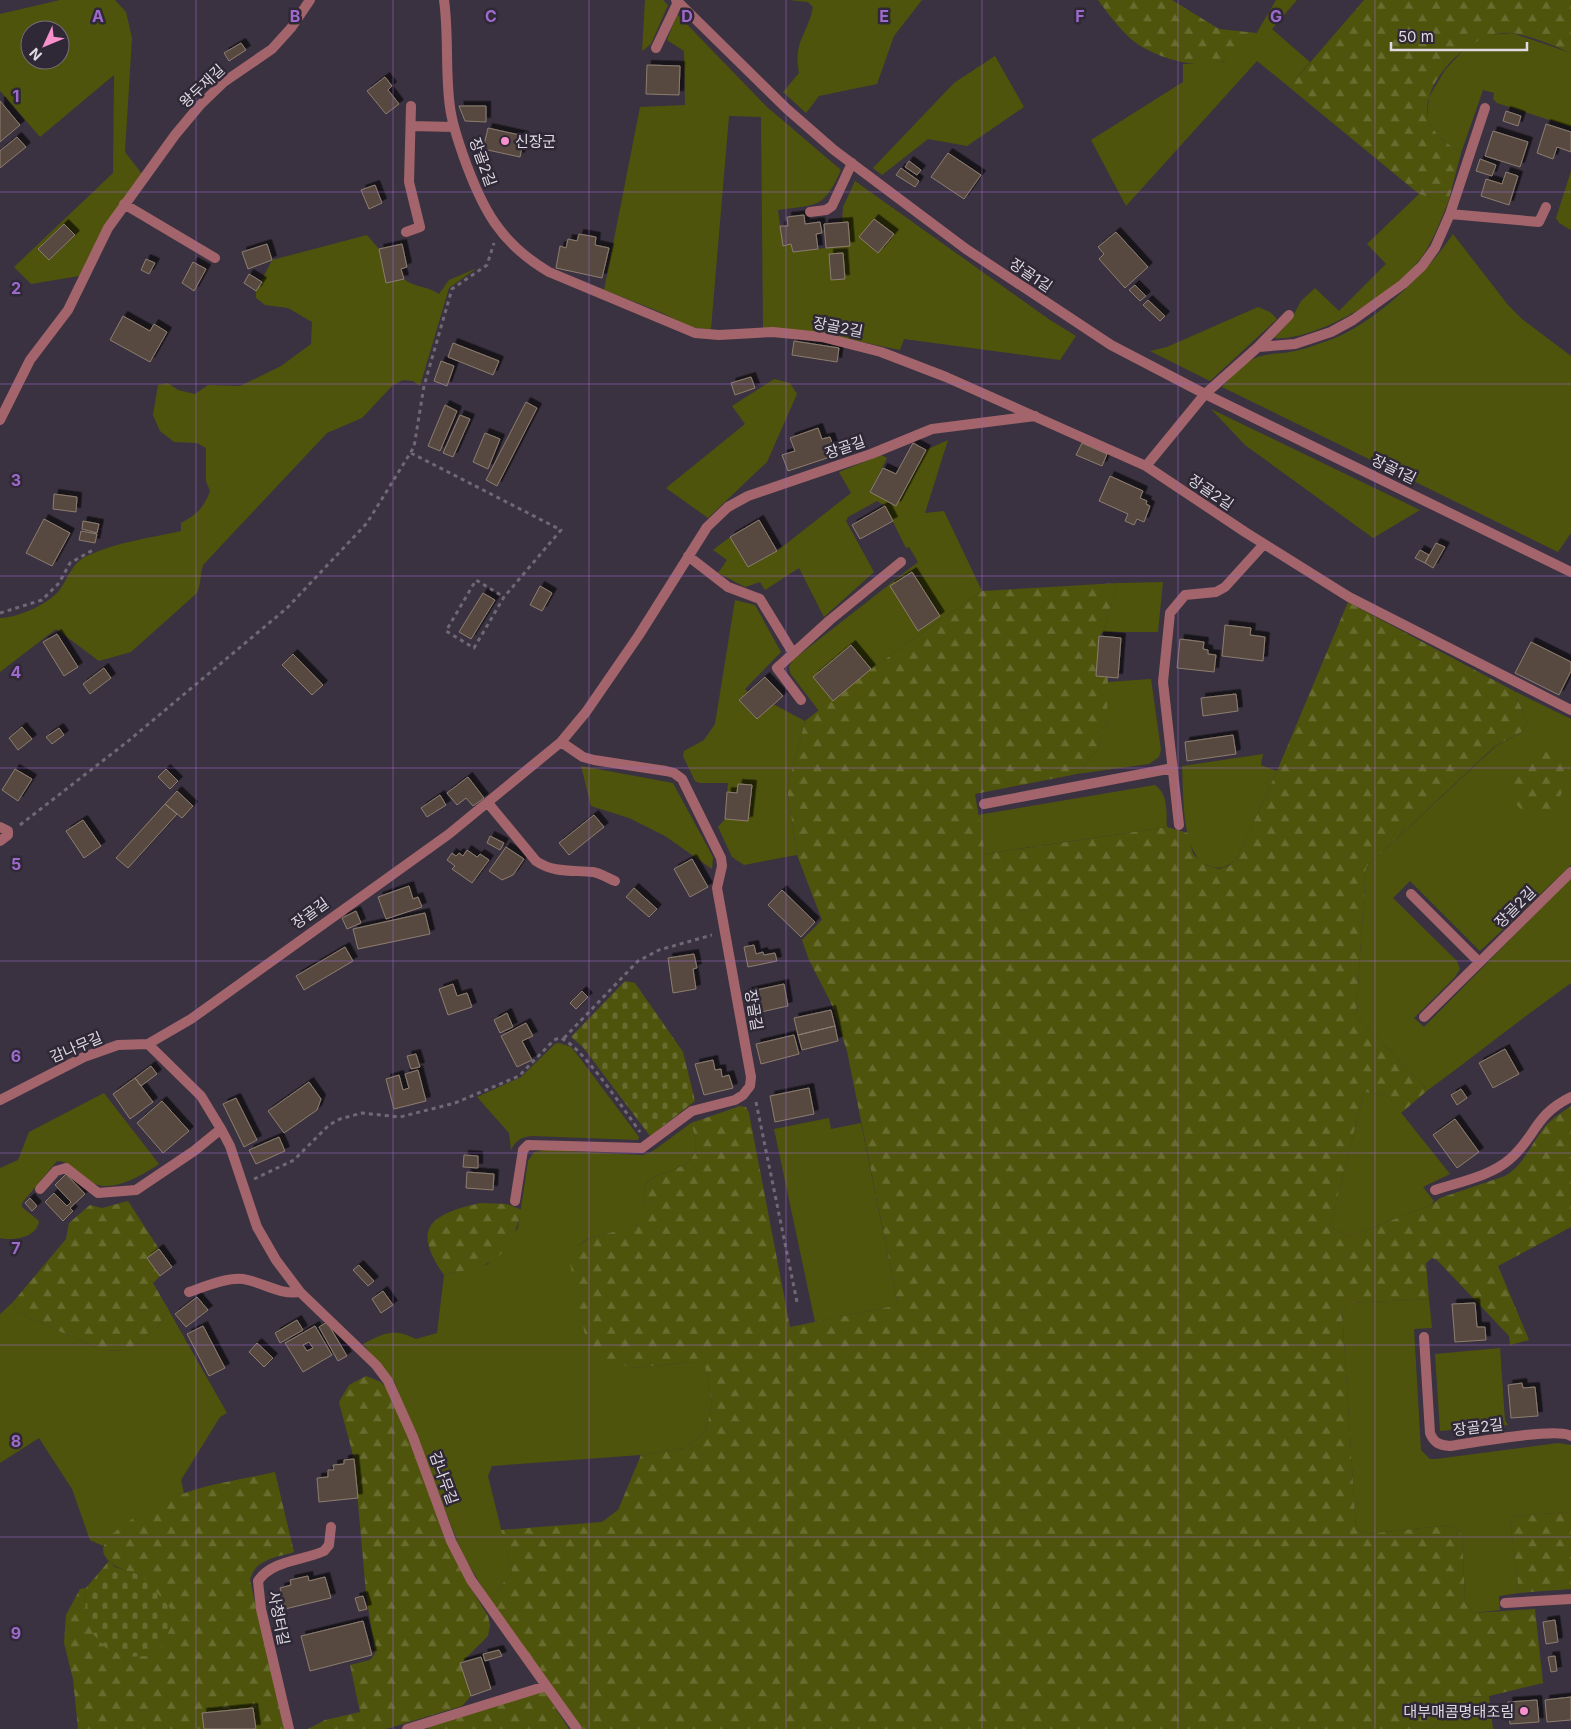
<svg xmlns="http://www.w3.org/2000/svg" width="1571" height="1729" font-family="Inter,'Noto Sans KR',sans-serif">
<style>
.green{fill:#4f540c;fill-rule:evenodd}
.forest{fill:url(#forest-firs)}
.cemetery{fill:url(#cemetery-stones)}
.building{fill:#584a3f;stroke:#8c7d70;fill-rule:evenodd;filter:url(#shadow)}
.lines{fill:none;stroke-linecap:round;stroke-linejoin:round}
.path{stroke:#6f6875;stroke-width:3;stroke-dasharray:4 4;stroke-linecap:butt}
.service{stroke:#a3656b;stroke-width:10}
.minor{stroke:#a3656b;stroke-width:10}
.grid{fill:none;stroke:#9e69cc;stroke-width:1;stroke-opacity:0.55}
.poi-dot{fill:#f790cd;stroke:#2f2836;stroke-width:2}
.labels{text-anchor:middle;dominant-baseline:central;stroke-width:5;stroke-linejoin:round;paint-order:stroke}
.street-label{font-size:15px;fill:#dfdae3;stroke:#2f2836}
.poi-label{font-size:15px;fill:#dfdae3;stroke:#2f2836;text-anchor:start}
.grid-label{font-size:16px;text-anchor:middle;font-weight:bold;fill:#9e69cc;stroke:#2f2836;stroke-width:5;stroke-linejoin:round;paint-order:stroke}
</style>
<defs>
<pattern id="forest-firs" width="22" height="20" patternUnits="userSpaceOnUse" patternTransform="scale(1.25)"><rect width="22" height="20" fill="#4f540c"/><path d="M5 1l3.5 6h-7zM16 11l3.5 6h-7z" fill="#686c2f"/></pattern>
<pattern id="cemetery-stones" width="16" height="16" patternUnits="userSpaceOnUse" patternTransform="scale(1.25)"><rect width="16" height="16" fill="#4f540c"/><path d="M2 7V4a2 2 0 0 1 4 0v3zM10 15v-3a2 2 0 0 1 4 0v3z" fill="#686c2f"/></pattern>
<filter id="shadow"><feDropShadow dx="4.5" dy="-4.5" stdDeviation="0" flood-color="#0009"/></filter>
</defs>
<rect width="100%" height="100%" fill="#3a3240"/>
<path class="green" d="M60 0H115L126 12 132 38 125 152 142 174 104 228 79 276 31 284 14 267 113 173 114 75 40 137 0 91V14ZM30 30H60V60H30Z
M645 0H663L668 5 651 44 642 51Z
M789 0H922L894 36 877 84 819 96 806 113 783 92 799 73C793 41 808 34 813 7L808 2Z
M1276 0H1297L1272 29 1310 62 1289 87 1257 61 1126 206 1091 140 1183 82V64L1223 62 1248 48Z
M677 14 767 107 841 170C823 209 819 204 778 210L783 246 791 244 793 252 850 245 848 222H842L843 207 855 181 1050 320 1076 336 1060 360 904 339 900 350 818 333 763 328 761 117 729 116 711 329C691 330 678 320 660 312 641 304 622 297 604 290L640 107 685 105 684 51 667 40Z
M1512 33 1571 53V127L1497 103 1493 99 1494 93 1483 90 1461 153 1440 138 1427 120 1429 97 1445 70 1467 46 1490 35Z
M995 56 1024 107 967 146 928 139 882 175 873 168 954 83Z
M1571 171V230L1559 223 1556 218Z
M1419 194 1448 203C1440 221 1433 242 1421 258 1396 292 1317 342 1274 338L1292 318 1301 301 1315 288 1339 311 1386 264 1367 244Z
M1453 234 1508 305 1522 319 1571 356V533L1558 552 1222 387C1231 377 1241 365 1253 359 1265 353 1278 354 1290 352 1303 350 1318 344 1330 340 1374 324 1428 272 1453 234Z
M367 235 379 249 386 283 404 279C415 288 428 286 439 294L449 280 477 268 449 288 420 386 413 381 403 380 393 385 362 418 327 433 203 565C200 575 201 585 197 593L131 652 99 661 56 629 0 672V618C17 618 52 603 61 588 69 576 73 562 87 556 116 542 150 538 181 531V523C196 515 204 508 210 491L206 481V448L197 443 174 442 160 431 153 415 158 385 168 383 178 390 195 394 208 385 240 386 281 366 311 344 312 322 288 308 265 305 256 298V291L272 260Z
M1258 307 1270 312 1277 319 1210 381 1150 351 1167 347Z
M774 379 790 383 797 394 767 462 708 518 666 488 745 424 732 406Z
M1211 409 1420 510 1373 538 1245 445Z
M948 440 925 513 944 511 982 591 871 669 851 646 813 677 833 701 819 711 790 673 789 666 794 659 918 562 909 547 906 548 885 506 877 501 848 517 846 521 874 572 824 617 799 568 765 590 760 582 745 587 718 573 727 560 713 550 730 537 748 567 777 551 851 493 839 472 881 455 887 458 870 492 896 505 926 450Z
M1163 582 1158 632H1103L1118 583Z
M735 600 755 605 781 652 745 689 748 692 739 700 757 719 773 704 805 721 787 788 797 855 744 865 732 857 718 827 725 819 728 783H699L695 781 683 756 684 751 704 740 715 724Z
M1151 679 1161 750 1159 757 1149 764 1077 774 1097 751 1107 720V682Z
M1514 691 1571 719V865L1480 951 1410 881 1393 898 1457 961 1460 969 1455 977 1414 1018 1424 1027 1571 878V983C1522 1018 1476 1055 1428 1090L1356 1016 1366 867 1496 746 1523 731 1527 721Z
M1263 754 1261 765 1277 771 1237 858C1228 867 1223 870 1210 866 1180 857 1184 792 1182 766Z
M581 766 673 783 713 857 712 869 665 836 629 818 591 806Z
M1155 785C1169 795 1166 812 1167 827L984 854 978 815Z
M559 1043 571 1047 579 1057 639 1137 638 1140 532 1136C521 1137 516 1140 511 1150L509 1133 477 1097 521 1077 555 1044Z
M1364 1092 1387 1095 1450 1174 1423 1187 1434 1201 1431 1205 1348 1237 1330 1226Z
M104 1093 159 1164C141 1176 107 1197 86 1179 77 1172 70 1161 57 1161L22 1203V1207L39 1221C37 1238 13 1241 0 1238V1168L18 1160 29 1132Z
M829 1118 831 1129 861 1123 898 1305 815 1322 774 1129Z
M691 1123C692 1129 696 1136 696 1142 698 1177 645 1166 644 1191 643 1199 646 1209 648 1218 636 1232 602 1231 584 1241 578 1245 573 1254 569 1259L633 1368 691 1362 705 1366 712 1403 706 1431 685 1448 641 1455 492 1466 488 1476 512 1573 489 1599 462 1553 394 1381 363 1344C385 1333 393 1328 416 1339L437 1333 444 1275 488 1264 518 1228 528 1161 534 1152 545 1150 643 1155 653 1151Z
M1429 1299 1432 1328 1414 1329 1421 1450 1430 1459H1436L1558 1443 1571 1445V1512L1513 1516 1510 1521 1519 1593 1499 1596 1500 1610 1474 1613 1465 1603 1462 1534 1451 1525 1366 1534 1356 1529 1342 1310 1348 1303Z
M13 1302 16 1310 30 1318 101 1350 128 1351 157 1328 168 1309 227 1413 220 1417 181 1480 184 1493C161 1504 117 1524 103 1546L90 1540 72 1489 39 1438 0 1463V1314Z
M1500 1348 1505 1420 1508 1425 1440 1431 1435 1354Z
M1489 1696 1493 1729H1431L1465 1697Z"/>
<path class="forest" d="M1098 0H1172L1219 29 1257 33C1254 38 1251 45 1247 49 1217 74 1173 64 1142 47 1125 37 1110 16 1098 0Z
M1364 0H1571V53C1553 45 1532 36 1512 33 1478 30 1439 65 1429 97 1427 104 1427 113 1427 120L1440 138 1461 153 1448 203 1419 194 1289 87Z
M1118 583 1103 632 1099 636 1096 676 1108 677 1107 720 1097 751 1077 774 975 794 985 854 1167 827 1188 833 1193 854 1206 865 1219 869 1229 866 1237 858 1277 771 1348 602 1514 691 1527 721 1523 731 1495 746 1366 867 1356 1016 1428 1090 1401 1113 1387 1095 1364 1092 1330 1226 1348 1237 1431 1205 1440 1198 1505 1176C1523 1166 1531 1144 1544 1128 1551 1119 1561 1113 1571 1106V1227L1498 1266 1529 1340 1510 1345 1509 1336 1437 1260 1432 1258 1426 1263 1429 1299 1348 1303 1342 1310 1356 1529 1366 1534 1451 1525 1462 1534 1465 1603 1474 1613 1535 1609 1543 1683 1489 1696 1465 1697 1431 1729H583L489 1599 512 1573 501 1530 602 1522 618 1510 641 1455 685 1448 706 1431 712 1403 705 1367 691 1362 633 1368 604 1359 586 1340 569 1259C573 1253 578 1245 585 1241 602 1231 637 1231 647 1218 646 1209 643 1199 644 1191 646 1166 698 1177 696 1142 696 1136 692 1129 691 1123L740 1106 746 1107 749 1113 790 1327 898 1305 847 1051 831 1003 809 960 802 940 822 920 797 855 787 788 805 721 871 669 982 591Z
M1548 747 1562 754C1566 779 1566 793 1550 813 1528 817 1524 814 1510 797 1516 768 1523 760 1548 747Z
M128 1201 159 1249 147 1258 160 1276 153 1283 168 1309 157 1328 128 1351 101 1350 30 1318 16 1310 13 1302 66 1239 69 1223 90 1205 102 1208Z
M480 1203 507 1204 522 1210C517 1230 507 1256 486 1264 474 1270 458 1271 444 1275 410 1227 432 1214 480 1203Z
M366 1376 381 1382 388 1390 412 1443 444 1537 467 1582 488 1616 490 1625 488 1636 461 1663 471 1696 462 1706 386 1729H308L325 1720 360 1712 350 1665 370 1660 375 1654 366 1593 354 1459 339 1402 349 1385Z
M275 1472 294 1552C275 1558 255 1559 250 1580L284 1729H256L253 1708 202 1729H78L73 1679 64 1643 66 1615 80 1589 86 1588 85 1616 143 1576C130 1571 111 1569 104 1554 94 1533 169 1498 185 1493 214 1483 245 1479 275 1472Z
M1571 1512V1589L1519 1593 1510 1521 1513 1516Z
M540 1691 545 1692 569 1729H427L433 1725Z"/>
<path class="cemetery" d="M625 981 635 983 683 1052 695 1101 650 1136 582 1046 571 1037Z
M109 1561 115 1567 143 1576 170 1608 171 1627 162 1645 147 1656 127 1657 107 1649 93 1634 85 1616 86 1588Z"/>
<path class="building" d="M241 43 246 50 229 61 224 53Z
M647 65 680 66 679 95 646 94Z
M385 77 392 86 388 90 399 104 386 114 367 91Z
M0 101 20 125 0 142Z
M459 106H486V122L465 121Z
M1506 111 1521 116 1518 126 1503 121Z
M1546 124 1571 132V152L1557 147 1553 159 1537 153Z
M488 128 524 136 520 157 483 149Z
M1493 131 1528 142 1520 167 1485 156Z
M17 137 26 147 0 168V151Z
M948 153 981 175 964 199 931 177Z
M1480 159 1496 165 1492 176 1476 171Z
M909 161 921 170 917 175 905 167Z
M901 168 919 181 915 187 896 175Z
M1506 172 1518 176 1509 205 1481 196 1486 179 1502 184Z
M375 185 382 203 369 209 361 190Z
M804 215 805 224 820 222 822 233 816 234 818 249 793 252 791 244 783 246 780 226H788L787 217Z
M874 219 894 234 878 253 859 237Z
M848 222 850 246 826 248 824 224Z
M64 224 75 235 49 260 38 249Z
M1116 232 1148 267 1125 288 1099 259 1104 254 1098 247Z
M579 234 596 237 595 245 609 248 602 278 556 268 560 246 566 248 568 239 577 241Z
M267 244 272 260 248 269 242 252Z
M402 244 407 267 401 269 404 279 386 283 379 249Z
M843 253 845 279 831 280 829 254Z
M146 259 155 263 149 274 141 270Z
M193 262 206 269 194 291 182 283Z
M249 274 262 282 256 291 244 283Z
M1135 285 1146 296 1140 301 1129 290Z
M1148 300 1165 316 1160 321 1143 305Z
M123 316 150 331 154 324 167 332 150 362 110 340Z
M794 341 839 348 837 362 792 355Z
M453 343 499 361 493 375 448 357Z
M441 361 454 366 447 386 434 381Z
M751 377 755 388 735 395 731 383Z
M526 402 537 408 497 486 486 480Z
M445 405 457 411 440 451 428 446Z
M460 415 470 419 453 457 443 453Z
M818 428 822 439 830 437 836 455 788 471 782 455 795 451 790 438Z
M485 433 500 439 488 469 473 462Z
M913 443 926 450 896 506 870 492 883 468 896 474Z
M1082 443 1107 454 1102 466 1076 455Z
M1110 476 1143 491 1140 498 1147 501 1146 504 1150 506 1144 522 1137 519 1134 525 1125 521 1128 514 1099 501Z
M54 494 77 497 76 512 53 509Z
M885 506 893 521 860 539 852 525Z
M44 519 70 533 52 566 26 553Z
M759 520 777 551 748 567 730 537Z
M83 521 99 524 97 533 82 529Z
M81 531 97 534 95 543 79 540Z
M1436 543 1445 547 1433 568 1425 563Z
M1420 550 1429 555 1425 563 1415 558Z
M912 572 940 616 918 631 890 586Z
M540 586 552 593 542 611 530 605Z
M483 593 495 600 471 639 459 632Z
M1225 625 1251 628 1250 635 1265 637 1263 661 1222 656Z
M57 634 78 667 64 676 43 642Z
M1099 636 1121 638 1118 678 1096 676Z
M1180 639 1204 642 1203 649 1208 650V654L1216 655 1214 672 1177 668Z
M1531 642 1571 662V671L1559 695 1515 673Z
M851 645 871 669 833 701 813 677Z
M293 654 323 685 312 695 282 665Z
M104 668 111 678 90 694 83 684Z
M765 677 783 696 757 719 739 700Z
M1236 694 1238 711 1203 716 1201 698Z
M22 727 32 739 18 750 9 738Z
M59 728 64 735 52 744 46 737Z
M1233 735 1236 754 1187 761 1185 742Z
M15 769 32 779 18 801 2 790Z
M166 769 178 781 170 789 158 777Z
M468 777 484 798 473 806 466 798 457 805 447 793Z
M738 784 752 785 748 821 725 819 727 792 737 793Z
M177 791 193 806 182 818 165 804Z
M440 795 446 805 427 817 421 808Z
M165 804 177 814 128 868 116 858Z
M594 815 604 827 569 855 559 843Z
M83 820 101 846 84 858 66 831Z
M490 836 504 843 500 850 487 843Z
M506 847 524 859 513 875 502 880 489 871Z
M467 850 477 857 480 854 489 860 472 883 452 869 455 866 447 860 452 853 456 856 459 853 463 856Z
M692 859 708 887 690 897 674 869Z
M409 886 413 899 418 897 422 907 386 919 378 897Z
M634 888 657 909 649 917 626 897Z
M782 890 815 922 801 937 768 905Z
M356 911 361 923 347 929 342 918Z
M425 913 430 934 358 949 353 929Z
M754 945 756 954 763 952 764 955 775 953 777 961 748 967 744 947Z
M345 947 353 961 304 990 296 976Z
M694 954 697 968 693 969 696 989 673 993 668 958Z
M453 984 457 996 467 993 472 1007 448 1015 439 989Z
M784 984 788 1006 752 1014 747 992Z
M582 991 588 997 576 1009 570 1003Z
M831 1010 835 1026 798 1035 794 1018Z
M507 1013 513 1027 500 1033 494 1020Z
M526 1023 533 1036 522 1041 532 1060 517 1067 501 1036Z
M835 1026 838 1041 802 1050 798 1035Z
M794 1035 799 1054 761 1064 756 1044Z
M1505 1049 1519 1074 1493 1088 1479 1063Z
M416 1054 420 1067 411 1069 407 1056Z
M713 1060 715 1070 721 1069 722 1077 729 1075 733 1088 704 1095 695 1064Z
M151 1066 157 1074 141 1086 135 1078Z
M418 1070 426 1101 394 1109 386 1079 399 1075 403 1090 409 1088 405 1074Z
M135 1078 153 1102 130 1119 113 1094Z
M309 1082 321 1099 317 1110 284 1133 268 1111Z
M809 1088 814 1114 775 1122 770 1096Z
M1461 1089 1467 1098 1457 1105 1451 1095Z
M236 1098 257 1140 244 1147 223 1104Z
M162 1101 189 1131 163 1153 137 1123Z
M1455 1119 1479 1152 1457 1168 1433 1135Z
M279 1137 285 1151 256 1164 249 1150Z
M464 1155 478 1156V1168L463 1167Z
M467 1172 494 1174 493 1190 466 1188Z
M66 1174 85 1194 70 1208 73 1211 63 1221 45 1202 54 1193 67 1206 71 1202 55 1185Z
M30 1198 37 1206 32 1211 25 1203Z
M159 1249 172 1267 160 1276 147 1258Z
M359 1265 374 1281 368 1286 353 1270Z
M383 1291 393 1305 381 1313 372 1299Z
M197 1297 208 1310 186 1327 175 1314Z
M1475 1303 1477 1327H1485L1486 1340 1455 1342 1452 1304Z
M297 1320 303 1330 280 1343 275 1333Z
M327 1322 347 1356 338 1361 319 1327Z
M203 1326 225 1368 209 1376 187 1334Z
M315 1326 332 1355 303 1372 285 1343ZM309 1342 313 1348 307 1351 303 1345Z
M257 1343 273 1358 264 1367 249 1352Z
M1522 1383 1523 1388 1535 1387 1538 1416 1511 1418 1508 1385Z
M354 1459 358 1498 319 1502 317 1478 328 1477V1470H334L333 1465 344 1464V1460Z
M308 1576 309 1581 325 1577 331 1598 285 1609 280 1588 291 1585 290 1580Z
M363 1596 367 1609 359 1611 355 1598Z
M1555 1620 1558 1642 1546 1644 1543 1622Z
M363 1621 372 1655 310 1671 301 1636Z
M499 1650 502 1656 485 1661 483 1654Z
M1555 1656 1557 1671 1551 1672 1548 1657Z
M481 1657 491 1689 471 1696 460 1663Z
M1571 1697V1720L1547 1722 1545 1700Z
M1537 1700 1539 1722 1510 1724 1508 1702Z
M253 1708 256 1729H204L202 1713Z"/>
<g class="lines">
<path class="path" d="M411 453 561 530 504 597 474 648 446 631 476 580 504 597
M0 613 42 600 59 583 70 563 93 550
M20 825 127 742 287 608 367 523 414 447 424 386 452 289 487 265 494 243
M564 1038 638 961 659 950 712 935
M756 1102 797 1302
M254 1179 294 1160 329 1125 340 1119 362 1113 400 1117 455 1103 519 1076 554 1040 559 1038C578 1040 627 1114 640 1132"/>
<path class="service" d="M444 0C449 35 445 72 450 107 452 124 458 140 463 155 482 209 500 243 549 272L695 333 719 335 773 332 822 337 881 352 946 377 1146 466 1245 532 1349 597 1571 710
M656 48 678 2
M411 126 454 127
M124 204 215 258
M810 212 826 210 832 206 852 163
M1450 214 1485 108
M406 232 420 227 409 182 411 106
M1258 347 1289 315
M0 420 30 360 68 310 108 228 175 135 200 105 224 82 272 49 291 28 310 0
M1146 466 1205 394 1258 347 1295 344 1331 332 1353 320 1403 284 1422 266 1435 248 1450 214 1539 222 1546 207
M688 556 728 587 760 599 793 653
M801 700 777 668 830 620 901 562
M488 803 536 861C553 873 573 870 593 872 600 873 608 878 615 881
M984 804 1173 768
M1179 825 1163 682 1170 613 1185 595 1216 592 1225 587 1264 544
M0 827 8 831V835L0 841
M1411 894 1479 962
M1424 1017 1571 872
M148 1044 191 1019 449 834 561 742 586 712 639 635 707 527 728 507 748 496 871 454 932 429 1035 416
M0 1100 84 1057 118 1045 148 1044 201 1096 221 1129 230 1146 257 1227 276 1260 300 1292 376 1365 388 1381 413 1437 451 1541 471 1580 577 1729
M40 1189 56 1171 66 1168 98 1193 136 1190 194 1151 221 1129
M1435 1190C1459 1182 1491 1176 1510 1159 1536 1137 1534 1115 1571 1097
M515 1201 523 1150 528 1145 642 1148 692 1111 735 1100 743 1095 750 1086 751 1077 717 888 722 866 721 858 682 779 674 773 666 771 594 760 583 757 561 742
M189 1292C204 1287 227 1277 243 1279 263 1282 278 1295 300 1292
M1424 1337 1430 1433C1434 1443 1439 1445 1450 1446 1471 1443 1557 1427 1571 1436
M1505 1603 1571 1599
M289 1729 261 1609 258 1581C272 1560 302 1561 324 1551L329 1545 331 1527
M407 1729 546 1686"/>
<path class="minor" d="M676 0 787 109 834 150 966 249 1111 345 1205 394 1571 572"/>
</g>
<path class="grid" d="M196 0V1729M393 0V1729M589 0V1729M786 0V1729M982 0V1729M1178 0V1729M1375 0V1729M0 192H1571M0 384H1571M0 576H1571M0 768H1571M0 961H1571M0 1153H1571M0 1345H1571M0 1537H1571"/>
<g class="poi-dot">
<circle cx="505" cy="141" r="5"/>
<circle cx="1524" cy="1711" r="5"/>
</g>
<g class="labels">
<g class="street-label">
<text transform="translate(202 86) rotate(-43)">왕두재길</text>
<text transform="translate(483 162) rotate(70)">장골2길</text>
<text transform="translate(1031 275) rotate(34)">장골1길</text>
<text transform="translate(838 327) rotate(11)">장골2길</text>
<text transform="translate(845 447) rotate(-19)">장골길</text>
<text transform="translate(1394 469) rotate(26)">장골1길</text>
<text transform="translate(1211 492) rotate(34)">장골2길</text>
<text transform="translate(1515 907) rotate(-45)">장골2길</text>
<text transform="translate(310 913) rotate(-36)">장골길</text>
<text transform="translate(754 1010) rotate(80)">장골길</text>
<text transform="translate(76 1047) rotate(-23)">감나무길</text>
<text transform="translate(1478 1427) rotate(-7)">장골2길</text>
<text transform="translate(444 1478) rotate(70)">감나무길</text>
<text transform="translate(279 1618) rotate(79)">사청터길</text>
</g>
<g class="poi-label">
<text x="515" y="141">신장군</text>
<text x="1514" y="1711" text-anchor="end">대부매콤명태조림</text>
</g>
</g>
<g class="grid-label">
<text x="98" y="22">A</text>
<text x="295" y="22">B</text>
<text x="491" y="22">C</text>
<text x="687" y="22">D</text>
<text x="884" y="22">E</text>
<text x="1080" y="22">F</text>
<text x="1276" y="22">G</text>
<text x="16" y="102">1</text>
<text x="16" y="294">2</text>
<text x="16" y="486">3</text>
<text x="16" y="678">4</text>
<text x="16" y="870">5</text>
<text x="16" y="1062">6</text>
<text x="16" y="1254">7</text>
<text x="16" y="1447">8</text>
<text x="16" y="1639">9</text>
</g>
<g transform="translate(45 45) rotate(226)"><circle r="24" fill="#2f2836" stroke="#756f7b"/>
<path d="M0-4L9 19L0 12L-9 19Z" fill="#f790cd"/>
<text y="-8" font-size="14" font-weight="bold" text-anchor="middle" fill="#dfdae3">N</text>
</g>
<path d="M1391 42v8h136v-8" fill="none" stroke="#dfdae3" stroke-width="2.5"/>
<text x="1398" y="42" font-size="15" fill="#dfdae3" stroke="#2f2836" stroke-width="4" paint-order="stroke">50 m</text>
</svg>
